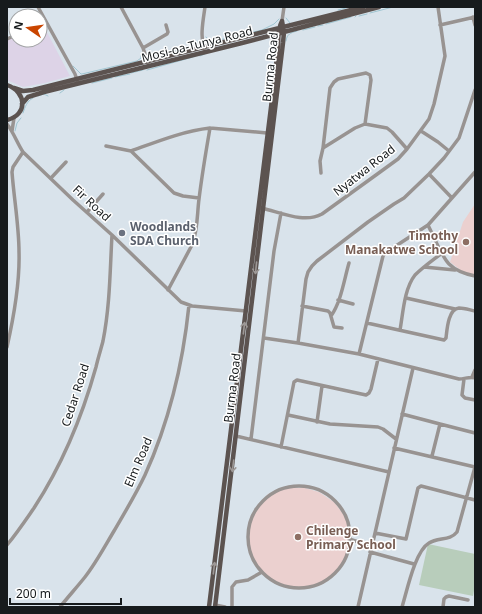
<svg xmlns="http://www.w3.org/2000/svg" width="482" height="614" font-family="'Noto Sans',sans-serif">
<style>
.commercial{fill:#ddd3e7}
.education{fill:#ebd0cf}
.park{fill:#b8cdbb}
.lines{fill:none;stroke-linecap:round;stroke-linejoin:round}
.stream{stroke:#9fc5d1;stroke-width:1}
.minor{stroke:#989391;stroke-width:3.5}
.major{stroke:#5c5350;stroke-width:4.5}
.oneway{stroke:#9d9896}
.worship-dot{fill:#6b7280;stroke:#fff;stroke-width:1.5}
.education-dot{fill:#8d6e63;stroke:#fff;stroke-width:1.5}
.labels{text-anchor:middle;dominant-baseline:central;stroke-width:3;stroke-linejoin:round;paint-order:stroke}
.street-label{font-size:12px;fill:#171b1d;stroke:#fff}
.worship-label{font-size:12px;font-weight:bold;fill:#5b616d;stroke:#fff;text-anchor:start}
.education-label{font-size:12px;font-weight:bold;fill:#785e54;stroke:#fff;text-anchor:end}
</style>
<rect width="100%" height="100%" fill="#d9e3eb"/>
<path class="commercial" d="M40 19 70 76 45 83 23 87 7 80V38L16 33V40H40Z"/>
<path class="education" d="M475 204V275L464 273 450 262 463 222Z
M285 488H305L319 492 334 502 347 519 349 527V538L345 559 336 574 321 585 301 588 286 587 272 582 261 573 253 561 249 551 247 535 251 518 260 504 268 494Z"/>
<path class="park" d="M428 544 475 554V585L473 596 419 585Z"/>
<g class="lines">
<path class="stream" d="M338 10 346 8
M370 13 393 7
M359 16 367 14
M355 17 356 16
M286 18 290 23
M326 24 351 17
M318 26 323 25
M303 30 315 27
M206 37 210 42 262 30 274 24 279 19
M286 41C287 34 290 33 297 31
M150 50 152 53 157 56 194 46 197 43V41
M200 56 205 54
M73 66 81 74H82L137 61 141 58V55
M147 70 193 57
M131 73 143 70
M115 77 130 74
M92 83 112 78
M60 93 64 90
M38 96 44 94 48 96
M23 113C25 107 27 101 33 98
M15 131 17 123 21 118"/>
<path class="minor" d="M38 7 75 74 78 83
M121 7 143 48 148 63
M473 17 475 25
M282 21 284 7
M440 25 475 17
M7 39 16 35
M143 48 167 34 168 32 166 25
M204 49C200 36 203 21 205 7
M7 124C14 133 17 143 23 152L73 200 112 235 181 302 192 306 246 311
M12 131 14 118
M421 131 438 142 449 151
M106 146 131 151 174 193 183 196 199 198
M323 148 330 88 334 82 338 79 366 73 370 75 371 80 365 124
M131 151C156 142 183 131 210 128L267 133
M475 172 428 225C433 235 442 257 449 264 456 271 465 274 475 276
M321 173 320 161 323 148 355 128 365 124 387 128 392 132 407 149
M429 174 452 198
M51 178 66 162
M261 208C280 212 304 224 322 214L376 175 398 159 407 149 429 119 434 104 445 56 438 7
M87 212 103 194
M424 267 455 270
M168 290 192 245C198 230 197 214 199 199 202 175 206 151 210 128
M406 298 455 309
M338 300 353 304
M302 306 328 311 330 313 334 327 342 328
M331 316C341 302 344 280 349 263
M367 323 444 340 446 338C447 330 448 309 459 308 464 308 470 310 475 311
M400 330C403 314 404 289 415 275 423 267 433 260 442 253
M264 338 298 343 359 354 459 379C465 379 470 376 475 378
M298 343 306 279 308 272 312 266 317 261 368 222 394 204 404 198 429 174 444 158 459 138 475 90
M7 347C14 316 20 284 19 252 19 226 14 199 12 172L13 167 23 152
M359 354 383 256 385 253 428 225
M472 377 475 370
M464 379 462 395 465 398 475 400
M402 414 440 424 432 456
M288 415 330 424 378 427 383 429 396 439
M317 422 322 386
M440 424 475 433
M236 436 389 472
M251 439 274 251 281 213
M281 447 294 382 297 380 366 395 369 393 371 389 378 359
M394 448 475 467
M248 537a51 51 0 1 1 102 0a51 51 0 1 1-102 0Z
M375 533 406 539 418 488 421 486 475 500
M349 539 371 546
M7 545C17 533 25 521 34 508 62 465 82 417 96 367 98 358 101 349 103 341 110 306 110 270 112 235
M370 552 414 564
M215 605 225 607
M60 607C68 597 77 587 85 577 96 563 105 546 114 531 125 512 136 494 145 475 169 422 183 363 189 305
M232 607V587L236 582 248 580 262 572
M358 607 413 368
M402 607C407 591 415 551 429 543 438 537 450 541 457 532L475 467
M443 607 444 599 446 597 449 596 468 600"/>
<path class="major" d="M7 85C27 92 28 115 7 120
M14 88 23 91 33 90 363 7
M22 104 28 97 44 92 242 43 379 7
M209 607 275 75C276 65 277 55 278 46 279 35 277 31 282 21
M215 607 283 43 284 32 282 21"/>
</g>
<defs><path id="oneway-shaft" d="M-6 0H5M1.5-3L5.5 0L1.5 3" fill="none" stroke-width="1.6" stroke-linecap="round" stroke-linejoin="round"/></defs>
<g class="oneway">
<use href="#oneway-shaft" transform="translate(256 268) rotate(96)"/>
<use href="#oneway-shaft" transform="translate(244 328) rotate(-83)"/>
<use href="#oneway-shaft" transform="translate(233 466) rotate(97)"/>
<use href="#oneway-shaft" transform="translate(214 568) rotate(-83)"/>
</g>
<circle class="worship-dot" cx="122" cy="233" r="4"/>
<g class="education-dot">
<circle cx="466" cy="242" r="4"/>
<circle cx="298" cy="537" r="4"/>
</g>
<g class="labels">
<g class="street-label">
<text transform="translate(197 44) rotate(-14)">Mosi-oa-Tunya Road</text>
<text transform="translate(270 67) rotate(-84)">Burma Road</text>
<text transform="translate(364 170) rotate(-38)">Nyatwa Road</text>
<text transform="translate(92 203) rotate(43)">Fir Road</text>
<text transform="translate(232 388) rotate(-83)">Burma Road</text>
<text transform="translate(75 395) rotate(-72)">Cedar Road</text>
<text transform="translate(138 462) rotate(-67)">Elm Road</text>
</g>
<g class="worship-label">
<text x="130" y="226">Woodlands<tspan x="130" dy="14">SDA Church</tspan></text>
</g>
<g class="education-label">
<text x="458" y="235">Timothy<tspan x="458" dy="14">Manakatwe School</tspan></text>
<text x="306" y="530" text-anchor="start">Chilenge<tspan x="306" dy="14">Primary School</tspan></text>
</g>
</g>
<rect width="482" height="614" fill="none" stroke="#171b1d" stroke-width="16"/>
<g transform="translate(28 28) rotate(283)"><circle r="19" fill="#ffffff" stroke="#a2a4a5"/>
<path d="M0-3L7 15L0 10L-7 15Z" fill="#ca4500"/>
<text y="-6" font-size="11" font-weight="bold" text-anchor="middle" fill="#171b1d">N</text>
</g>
<path d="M10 598v6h111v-6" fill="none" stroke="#171b1d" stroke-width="2"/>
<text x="16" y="598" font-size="12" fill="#171b1d" stroke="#ffffff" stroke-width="3" paint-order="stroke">200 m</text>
</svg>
